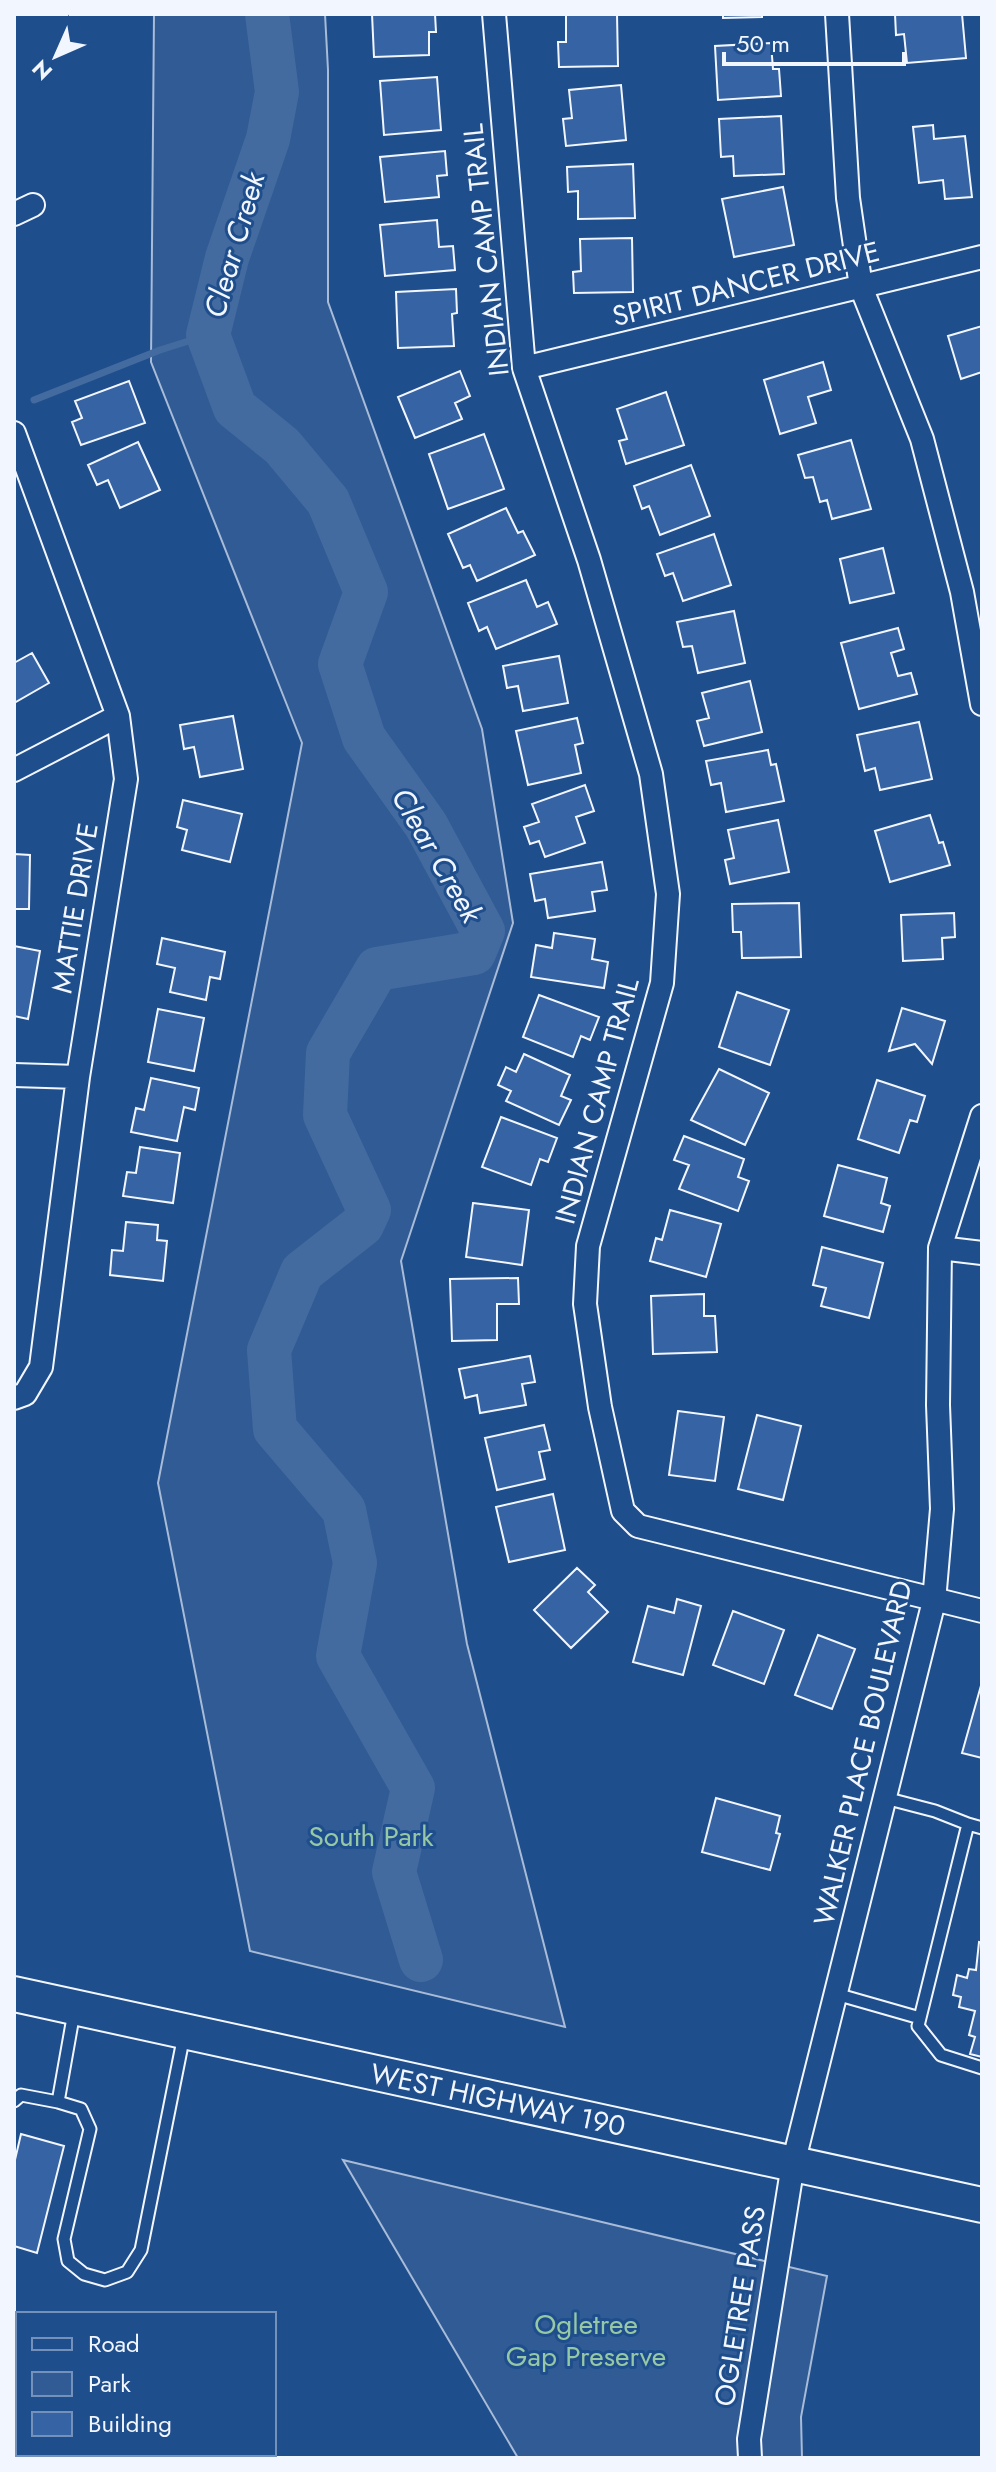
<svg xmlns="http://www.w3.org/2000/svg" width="996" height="2472" font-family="Jost,sans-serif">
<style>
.green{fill:#305b95;stroke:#a8bbd7;stroke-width:2}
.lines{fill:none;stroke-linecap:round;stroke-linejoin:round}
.stream{stroke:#446ba0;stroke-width:7}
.river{stroke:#446ba0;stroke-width:44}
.building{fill:#3563a3;stroke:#f2f6ff;stroke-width:2}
.lane-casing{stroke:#f2f6ff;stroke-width:15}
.street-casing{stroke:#f2f6ff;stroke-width:26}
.primary-casing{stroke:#f2f6ff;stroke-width:38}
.lane{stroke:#1f4e8c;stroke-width:11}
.street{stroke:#1f4e8c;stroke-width:22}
.primary{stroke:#1f4e8c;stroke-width:34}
.labels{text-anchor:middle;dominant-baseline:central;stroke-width:6;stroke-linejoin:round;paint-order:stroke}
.street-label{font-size:28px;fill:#f2f6ff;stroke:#1f4e8c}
.park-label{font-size:28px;fill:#97c8a6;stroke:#1f4e8c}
.water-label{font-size:30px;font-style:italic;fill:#f2f6ff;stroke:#1f4e8c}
</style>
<rect width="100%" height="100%" fill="#1f4e8c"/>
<path class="green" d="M154 14H325L328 70V302L482 729 513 923 401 1261 467 1644 565 2027 250 1951 158 1483 302 743 151 362Z
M343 2160 827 2276 801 2417 802 2458H518Z"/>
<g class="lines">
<path class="stream" d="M34 400 160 350 208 335"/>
<path class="river" d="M267 14 277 92 268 139 227 258 208 335 235 408 282 446 328 501 366 592 340 664 364 738 426 825 483 931 474 953 377 969 328 1053 325 1115 369 1210 362 1225 302 1272 269 1350 275 1429 344 1510 355 1563 338 1656 413 1788 394 1872 421 1960"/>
</g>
<path class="building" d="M372 14H435L436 32H429V55L374 57Z
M566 14H617L618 66 559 67 558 42H566Z
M723 14H762V17L723 18Z
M895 14H962L966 58 907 63 904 34 896 35Z
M771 43 773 69H779L781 96 718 100 715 46Z
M437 77 441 130 384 135 380 81Z
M621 85 626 140 566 146 563 119 572 118 569 90Z
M781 116 784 174 734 176 733 156 721 157 719 119Z
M933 125 934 139 965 136 972 197 945 199 943 180 919 183 913 127Z
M445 151 447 175 437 176 439 197 385 202 380 157Z
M633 164 635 218 578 219V191L568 192 567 167Z
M783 187 794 245 734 257 722 199Z
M437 220 439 247 453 246 455 270 385 276 380 225Z
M632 238 633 292 574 293 573 272 581 271 580 239Z
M456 289 457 313 452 314 454 346 398 348 396 292Z
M982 326V372L961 379 948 336Z
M823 362 831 390 808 397 816 423 780 434 764 380Z
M460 371 470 396 455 403 462 419 415 438 398 397Z
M129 381 145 423 81 445 72 422 82 418 75 401Z
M666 392 684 445 626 464 619 441 627 439 617 409Z
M484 434 504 489 448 509 429 454Z
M851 440 871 509 832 519 827 500 820 502 813 477 805 478 798 455Z
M138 442 160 490 120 508 108 480 97 485 88 465Z
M691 465 710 516 660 535 649 506 642 509 634 486Z
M506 508 518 533 523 531 535 555 477 581 470 565 463 568 448 534Z
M714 534 731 585 683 601 673 573 665 576 657 554Z
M883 548 894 593 850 603 840 559Z
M526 580 537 607 548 602 557 624 496 649 487 627 479 631 468 603Z
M734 611 745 663 698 673 692 646 683 647 677 622Z
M898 628 904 649 891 653 898 676 911 673 917 694 859 709 841 643Z
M32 653 49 683 14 703V663Z
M559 656 568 703 523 711 518 686 507 688 503 666Z
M750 681 762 732 704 746 697 721 709 718 702 693Z
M233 716 243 769 200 777 194 747 184 749 180 725Z
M577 718 583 743 575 745 581 773 528 785 516 731Z
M919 722 932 779 880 790 875 768 865 771 857 735Z
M768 750 771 765 776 764 784 801 726 812 721 783 711 785 706 761Z
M585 785 594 811 576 817 585 843 545 857 539 841 530 844 524 827 539 822 532 804Z
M183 800 242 814 230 862 182 850 187 830 177 827Z
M930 815 939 843 943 842 950 865 890 882 875 831Z
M778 820 789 872 730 884 725 860 734 858 728 830Z
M14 854 30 855 29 909H14Z
M602 862 607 890 592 892 595 911 548 918 545 899 535 901 530 874Z
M799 903 801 957 742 958 741 932H733L732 904Z
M954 913 955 937 942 938 943 959 903 961 901 915Z
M554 933 595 939 592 959 608 962 604 988 531 977 536 945 552 948Z
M162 938 225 952 220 979 210 977 206 1000 170 992 175 968 157 964Z
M14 946 40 951 28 1019 14 1016Z
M737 992 789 1010 770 1065 719 1047Z
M539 995 599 1017 590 1040 581 1036 573 1057 523 1037Z
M902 1008 945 1021 932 1064 915 1044 889 1051Z
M158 1009 204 1018 194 1071 148 1062Z
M524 1054 570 1075 561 1096 571 1100 559 1125 506 1101 511 1091 498 1085 506 1067 516 1072Z
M719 1069 769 1093 745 1145 691 1120Z
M151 1078 199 1088 195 1110 184 1107 177 1141 131 1132 136 1108 144 1110Z
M877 1080 925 1096 917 1122 910 1120 899 1153 858 1139Z
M501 1117 557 1138 548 1162 540 1159 531 1185 482 1167Z
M684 1136 744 1159 738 1177 749 1181 738 1211 679 1189 689 1165 674 1160Z
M140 1147 180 1153 173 1203 123 1196 127 1172 136 1173Z
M838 1165 887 1178 881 1203 890 1206 883 1232 824 1216Z
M473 1203 529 1210 522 1265 466 1257Z
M670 1210 721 1224 706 1277 650 1261 656 1238 662 1240Z
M126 1222 158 1225 157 1240 167 1241 163 1281 110 1275 112 1250 123 1251Z
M822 1247 883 1263 869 1318 821 1306 826 1288 813 1285Z
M518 1278 519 1304H497V1340L452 1341 450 1279Z
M704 1294V1316H715L717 1352 653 1354 651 1296Z
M530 1356 535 1382 522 1384 526 1405 480 1413 477 1395 465 1398 459 1369Z
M678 1411 724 1417 715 1481 669 1475Z
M757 1415 801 1426 783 1500 738 1489Z
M544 1425 550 1450 539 1452 545 1479 497 1490 485 1438Z
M553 1494 565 1550 509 1562 496 1507Z
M577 1568 595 1585 588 1592 608 1612 571 1648 534 1610Z
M677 1599 701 1606 683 1675 633 1662 648 1606 674 1613Z
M733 1611 784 1630 764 1684 713 1665Z
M818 1635 855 1649 832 1709 795 1695Z
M982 1682V1758L962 1753Z
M716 1798 780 1816 776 1833 780 1834 770 1870 702 1852Z
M979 1942 982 1943V2057L970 2054 975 2037 969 2035 975 2011 959 2007 961 1997 953 1995 957 1975 967 1978 969 1969 976 1970Z
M21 2134 64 2146 37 2253 14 2246V2164Z"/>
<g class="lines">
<defs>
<path id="lane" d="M885 1798 935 1811 968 1824
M982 1828 968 1824 918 2026 941 2055 982 2068
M836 1994 920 2018
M14 2101 21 2095 58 2102 74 2012
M58 2102 81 2109 90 2129 64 2239 68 2261 84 2274 105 2280 127 2272 141 2250 184 2035"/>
<path id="street" d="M494 14 524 368 589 560 651 774 668 894 662 983 588 1246 585 1304 600 1407 623 1511 638 1526 982 1611
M837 14 848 198 861 287 922 439 962 592 982 704
M14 214 33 205
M524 368 982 257
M14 433 118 716 126 779 78 1077 41 1367 25 1394 14 1398
M14 770 118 716
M14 1075 78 1077
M940 1248 982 1253
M750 2458 749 2439 793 2164 934 1601 942 1509 938 1405 940 1248 982 1116"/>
<path id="primary" d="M14 1994 982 2205"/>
</defs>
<use href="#lane" class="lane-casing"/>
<use href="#street" class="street-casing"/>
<use href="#primary" class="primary-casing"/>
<use href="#lane" class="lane"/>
<use href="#street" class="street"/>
<use href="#primary" class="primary"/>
</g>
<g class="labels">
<g class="street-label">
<text transform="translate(486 250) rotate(-96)">INDIAN CAMP TRAIL</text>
<text transform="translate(746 284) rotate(-14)">SPIRIT DANCER DRIVE</text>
<text transform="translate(75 908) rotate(-81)">MATTIE DRIVE</text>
<text transform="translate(597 1101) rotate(-75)">INDIAN CAMP TRAIL</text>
<text transform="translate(863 1753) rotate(-77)">WALKER PLACE BOULEVARD</text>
<text transform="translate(498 2100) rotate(12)">WEST HIGHWAY 190</text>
<text transform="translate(740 2306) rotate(-81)">OGLETREE PASS</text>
</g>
<g class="park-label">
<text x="371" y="1836">South Park</text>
<text x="586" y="2324">Ogletree<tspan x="586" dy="32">Gap Preserve</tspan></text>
</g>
<g class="water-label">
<text transform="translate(234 245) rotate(-74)">Clear Creek</text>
<text transform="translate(437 855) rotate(60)">Clear Creek</text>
</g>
</g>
<rect width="996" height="2472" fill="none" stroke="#f2f6ff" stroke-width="32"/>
<rect x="16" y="2312" width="260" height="144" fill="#1f4e8c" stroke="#7391ba" stroke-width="2"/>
<rect x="32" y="2338" width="40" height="12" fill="#1f4e8c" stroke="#7391ba" stroke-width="2"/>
<text x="88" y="2352" font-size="24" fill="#f2f6ff">Road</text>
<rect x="32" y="2372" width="40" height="24" fill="#305b95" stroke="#7391ba" stroke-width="2"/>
<text x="88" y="2392" font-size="24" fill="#f2f6ff">Park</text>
<rect x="32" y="2412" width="40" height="24" fill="#3563a3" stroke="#7391ba" stroke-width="2"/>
<text x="88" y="2432" font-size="24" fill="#f2f6ff">Building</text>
<g transform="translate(56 56) rotate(225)" stroke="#1f4e8c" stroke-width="6" paint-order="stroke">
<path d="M0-6L14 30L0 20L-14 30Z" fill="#f2f6ff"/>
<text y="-12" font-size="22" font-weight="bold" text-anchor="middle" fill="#f2f6ff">N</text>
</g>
<path d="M724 52v12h180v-12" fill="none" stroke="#f2f6ff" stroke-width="4"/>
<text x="736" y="52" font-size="24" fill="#f2f6ff" stroke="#1f4e8c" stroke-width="6" paint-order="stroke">50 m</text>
</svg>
